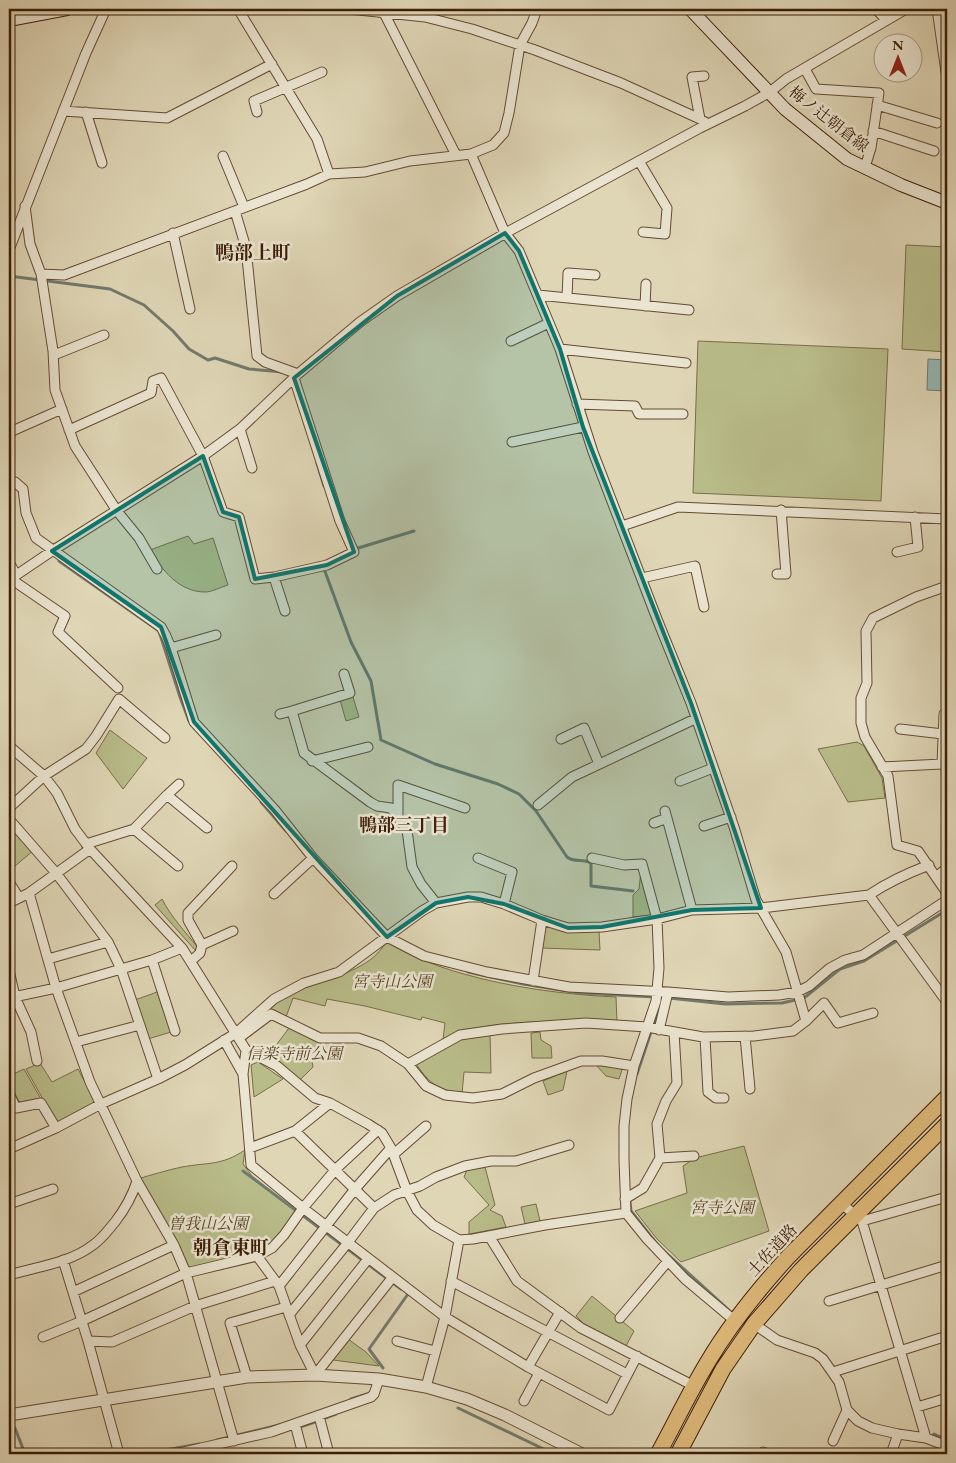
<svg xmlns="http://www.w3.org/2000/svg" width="956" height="1463" font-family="'EB Garamond','Noto Serif JP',serif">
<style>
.green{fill:#b8bc89;stroke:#7a6c48}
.water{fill:#94b8b4;stroke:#717a6e}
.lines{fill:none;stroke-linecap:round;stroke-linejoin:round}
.stream{stroke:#717a6e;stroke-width:3}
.minor-casing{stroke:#654b32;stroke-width:11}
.tertiary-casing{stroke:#654b32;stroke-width:13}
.secondary-casing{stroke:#3c1d06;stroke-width:14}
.trunk-casing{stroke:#3c1d06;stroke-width:17}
.minor{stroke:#eae4d0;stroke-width:9}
.tertiary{stroke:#eae4d0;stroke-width:11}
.secondary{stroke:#eae4d0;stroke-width:12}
.trunk{stroke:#e0bb7b;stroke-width:15}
.tram{stroke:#3c1d06;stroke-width:1}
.marked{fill:#0f766e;fill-opacity:0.2;stroke:#0f766e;stroke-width:4;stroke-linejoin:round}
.labels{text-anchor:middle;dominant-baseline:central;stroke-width:5;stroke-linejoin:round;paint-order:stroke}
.street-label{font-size:16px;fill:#3c1d06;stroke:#eae4d0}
.park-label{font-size:16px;font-style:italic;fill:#5b4527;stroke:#eae4d0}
.neighbourhood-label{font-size:18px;font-weight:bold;fill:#3c1d06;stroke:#eae4d0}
.quarter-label{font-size:19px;font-weight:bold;fill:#3c1d06;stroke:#eae4d0}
</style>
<rect width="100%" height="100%" fill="#dfd6b6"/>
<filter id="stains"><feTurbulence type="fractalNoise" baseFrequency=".004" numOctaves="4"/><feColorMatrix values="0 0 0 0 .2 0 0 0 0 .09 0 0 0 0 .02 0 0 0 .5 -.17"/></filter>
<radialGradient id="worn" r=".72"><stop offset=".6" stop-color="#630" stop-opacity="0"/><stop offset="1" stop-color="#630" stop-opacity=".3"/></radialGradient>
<path class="green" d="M906 245 947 247V352L902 349Z
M698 341 888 349 881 501 693 493Z
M188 536 194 544 213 538 228 585C221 587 212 592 205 592 179 592 162 570 150 550Z
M353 697 359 717 346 721 340 700Z
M110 730 147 758 123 789 96 753Z
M857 742 864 746 882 778 885 798 848 802 818 749Z
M9 823 33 851 9 871Z
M641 871 652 915 633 917V895L639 889Z
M162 899C171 917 185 931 198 948L195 950 155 905Z
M544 924 599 931 600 950 541 948Z
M387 942C446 979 546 994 616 997L617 1022C568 1022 487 1017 443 1039L445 1023 422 1017 421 1020 365 1006 327 999 325 1006 293 998 286 1017 268 1009C298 983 339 982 370 960 377 955 382 948 387 942Z
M157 992 171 1032 148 1039 135 1000Z
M289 1028 324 1043 311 1056 313 1067 299 1081 268 1056Z
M540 1032 541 1040 551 1046 552 1058H532L531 1033Z
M490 1034 491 1073 464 1072 462 1094C436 1088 432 1086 416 1064L460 1039Z
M258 1062 283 1079 254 1097 251 1065Z
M40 1063 52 1082 78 1069 96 1103 57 1124 26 1069Z
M596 1065 623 1067 619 1079 606 1076Z
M24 1069 41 1099 20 1103 9 1082V1076Z
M567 1071 563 1090 548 1095 543 1081Z
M744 1146 769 1231 681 1262 657 1239 635 1211 687 1193 683 1166 695 1158Z
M245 1150 243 1164 252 1176 297 1212 272 1248 186 1273 137 1179C152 1175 167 1170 182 1167 209 1162 221 1166 245 1150Z
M485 1167 495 1205 490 1210 502 1216 506 1227 469 1234V1222L489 1205 464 1177 467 1170Z
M536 1204 540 1221 525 1224 521 1207Z
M592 1296 634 1331 626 1346 584 1324 576 1316Z
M348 1339 366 1352 379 1366 333 1360Z"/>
<path class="water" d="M928 359 947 360V391L927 390Z"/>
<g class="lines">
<path class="stream" d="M9 276 110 289 144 305 173 331 189 349 208 360 215 358 249 369 283 372
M317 463 324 486
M355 549 414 531
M59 561 159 631 180 697 189 721
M323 566 351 642 371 681 381 740 435 764 498 784 519 794 536 811 567 857C574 863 584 858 591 863V886L633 891
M261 802 286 831
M468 972 523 984 579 993 655 997
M669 998 725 1004 782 1003 804 998 840 969 864 961 947 910
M637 1074 662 999
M243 1171 401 1289
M630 1202 631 1211 657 1244
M663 1250 730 1311
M383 1368 369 1349 408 1294 406 1292
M351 1399 367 1394
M458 1408 554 1454
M325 1418 336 1414
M300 1427 315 1422
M15 1428 25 1454
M934 1434 947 1440
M217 1440 279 1425
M531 1453 532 1454
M143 1454 199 1444"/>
<defs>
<path id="minor" d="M238 9 317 139 329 174
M349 9 425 17 472 29 535 50 621 83 700 119 708 124
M876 9 886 20
M937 9 947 79
M384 13 456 155
M805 69 816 89 879 93 871 148 865 167
M877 105 937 123
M63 111 167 118 272 64
M86 112 102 163
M257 112 254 101 322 72
M700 119 692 77 704 76
M873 131 934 151
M471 154 493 145 504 133 509 113 520 45 532 23 537 9
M223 156 244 207
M639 161 667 208 665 234 643 232
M25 206 30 244 41 274 64 275 307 184 329 174 365 172 410 161 471 154 505 233 519 251 560 349 593 452 657 619 691 703 734 827 756 900 786 952 806 1021
M235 211 246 248 257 356 265 362 298 374
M173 233 190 309
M9 250 86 53 106 9
M41 274 53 351 55 390 75 446 117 511 139 538 157 569
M538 295 689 310
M567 298 568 273 595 275
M645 306 646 284
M511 341 549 323
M560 349 686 363
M54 355 104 335
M577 404 635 406 639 414H683
M240 429 252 468
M69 430 151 393 153 381 161 378 203 456 223 512 239 517 255 579 274 577 327 565 354 552 340 521 294 378
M10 432 62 409
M512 442 583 427
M9 481 15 482 23 489 26 513 36 538 161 627 166 636 171 648 194 722 275 810 313 858 387 937 424 956 487 972 569 987 668 992 728 997 779 995 797 992 809 986 830 968 845 960 863 955 947 900
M622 526 678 507 947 519
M897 552 918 547 915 517
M9 562 16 575
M777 574H786L781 510
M274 577 285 611
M642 578 695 566 704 607
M11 579 65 616 58 632 118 688
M9 580 52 551 203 456 240 429 298 374 360 322 397 296 511 230 700 128 745 106 770 92 786 79 906 9
M947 586 916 597 873 618 866 631 867 683 861 698V723L865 737 888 776 897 845 918 851 947 893
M171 648 216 635
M344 674 350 693 292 711 304 753 370 802 377 806 391 808 407 830 412 867 421 884 436 903
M280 714 292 711
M947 714H944L942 764 947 768
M900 729 943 734
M561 739 584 728 599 764
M9 746 44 776 57 793 75 829 90 849 182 948 246 1050 277 1066 315 1098 330 1103 368 1124 382 1133 391 1148 407 1191 417 1210 433 1225 459 1240 473 1239 545 1225 626 1213
M312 761 368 747
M882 767 942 764
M680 781 713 768
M167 795 179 784
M538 805 572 777 695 719
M9 808 44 776 86 749 96 736 119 699 165 738
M665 811 692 910
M398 817V785L465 808
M9 819 56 873 108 942 121 969 158 1079
M654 823 667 818
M704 826 731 817
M134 829 178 866
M86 844 134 829 167 795 207 828
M478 858 512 872 504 904
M592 858 624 865 642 864 657 919 659 968 656 1001 634 1066 627 1099 624 1126V1160L626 1213 647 1239 685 1279 735 1321
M936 877 947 868
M9 882 19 898
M29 893 56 988 90 1082 137 1181 174 1245 186 1273 234 1441
M274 894 313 858
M869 895 947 1002
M9 903 29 893 90 849
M202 945 188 920V913L232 866
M48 959 108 942
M152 960 175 1031
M191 961 200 953 202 945 233 931
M9 970 15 997 31 1032 37 1061
M533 981 542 920
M9 998 56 988 152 960 182 948
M659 1030 668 992
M745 1036 750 1089
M705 1037 708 1092 716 1098H724
M239 1038 271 1014 320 1038H358L381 1046 408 1064 426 1086 445 1095 473 1098 502 1094 534 1078 581 1061H602L634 1066
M224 1040 243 1074
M76 1042 140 1025
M246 1050 243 1074 251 1165 303 1208 445 1317 528 1367 609 1410 637 1356
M408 1064 460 1035 502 1029 586 1023 647 1027 703 1037 754 1036 793 1031 806 1021 824 1003 838 1023 873 1013
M9 1094 16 1108 41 1103 56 1128
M295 1131 374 1208
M250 1148 295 1131 330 1103
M9 1149 56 1128 101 1104 158 1079 185 1065 236 1033 274 999 304 983 339 972 422 911 436 903 468 897H481L504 904 542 920 568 928 602 927 657 919 692 910 761 908 869 895C888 882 908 873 929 865
M394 1154 426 1126
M660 1158 694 1156
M625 1199 643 1188 660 1158 657 1124 666 1101 677 1083 674 1032
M841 1203 862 1221 926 1438
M9 1204 53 1189
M862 1221 947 1197
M489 1236 517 1281 581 1328 694 1386
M257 1256 279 1286 300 1345 315 1375 392 1278
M63 1260 88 1341 119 1454
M9 1275C36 1267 70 1263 93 1245 102 1239 108 1230 115 1222 125 1209 132 1197 137 1181
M451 1281 627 1374
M279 1286 355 1189 391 1148
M73 1292 174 1245
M829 1301 947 1265
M289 1315 346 1245 374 1208 394 1195 420 1186 436 1177 465 1166 491 1161H516L569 1145
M620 1318 668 1261
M754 1324 777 1340 815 1353 823 1359 839 1382 847 1410 858 1421 872 1428 898 1434 926 1438 947 1446
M43 1337 82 1321 186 1273 257 1256 272 1248 284 1235 303 1208 336 1169 378 1130
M88 1341 112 1342 195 1306 275 1281
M397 1341 435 1351
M300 1345 368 1259
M528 1367 560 1312
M833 1372 947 1336
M247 1377 230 1323 286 1307
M426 1387 445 1317 459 1240
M524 1401 539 1373
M917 1407 947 1398
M319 1416 329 1454
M295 1424 303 1454
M833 1441 847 1410
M763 1452 768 1454
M175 1454 271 1432 371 1397 374 1394 379 1379
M891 1454 898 1434"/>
<path id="tertiary" d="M9 1415 247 1377 315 1375 379 1379 426 1387 467 1399 505 1415 582 1454"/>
<path id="secondary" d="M690 9 785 109 847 159 901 185 947 203
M9 20 67 9"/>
<path id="trunk" d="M658 1454C675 1423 690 1391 709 1360 731 1323 759 1289 788 1257L947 1097
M678 1454 723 1369 754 1324 801 1270 947 1124"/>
</defs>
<use href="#minor" class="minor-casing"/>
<use href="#tertiary" class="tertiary-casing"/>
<use href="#secondary" class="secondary-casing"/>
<use href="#trunk" class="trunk-casing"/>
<use href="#minor" class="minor"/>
<use href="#tertiary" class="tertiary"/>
<use href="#secondary" class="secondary"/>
<use href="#trunk" class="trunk"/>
<path class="tram" d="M9 16 42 9"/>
</g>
<path class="marked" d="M505 233 519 251 560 349 583 427 691 703 761 908 692 910 602 927 568 928 504 904 468 897 436 903 387 937 194 722 161 627 52 551 203 456 223 512 239 517 255 579 327 565 354 552 294 378 397 296Z"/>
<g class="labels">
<g class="street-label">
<text transform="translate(829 119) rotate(38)">梅ノ辻朝倉線</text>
<text transform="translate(772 1250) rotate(-47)">土佐道路</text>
</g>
<g class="park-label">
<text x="392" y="981">宮寺山公園</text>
<text x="294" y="1053">信楽寺前公園</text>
<text x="722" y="1207">宮寺公園</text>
<text x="208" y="1223">曽我山公園</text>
</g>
<g class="neighbourhood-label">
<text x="404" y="824">鴨部三丁目</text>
</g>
<g class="quarter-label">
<text x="253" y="252">鴨部上町</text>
<text x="231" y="1247">朝倉東町</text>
</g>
</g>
<rect width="956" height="1463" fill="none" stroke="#dfd6b6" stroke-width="30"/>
<rect x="10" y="10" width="936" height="1443" fill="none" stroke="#3c1d06" stroke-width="2.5"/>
<rect x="15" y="15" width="926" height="1433" fill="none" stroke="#3c1d06"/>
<g transform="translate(898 58)"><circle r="24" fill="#eae4d0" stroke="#a4947f"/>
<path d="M0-4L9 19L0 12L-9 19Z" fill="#8f2418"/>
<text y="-8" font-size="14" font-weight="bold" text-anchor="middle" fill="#3c1d06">N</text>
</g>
<rect width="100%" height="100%" filter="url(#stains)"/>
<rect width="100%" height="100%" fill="url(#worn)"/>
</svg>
